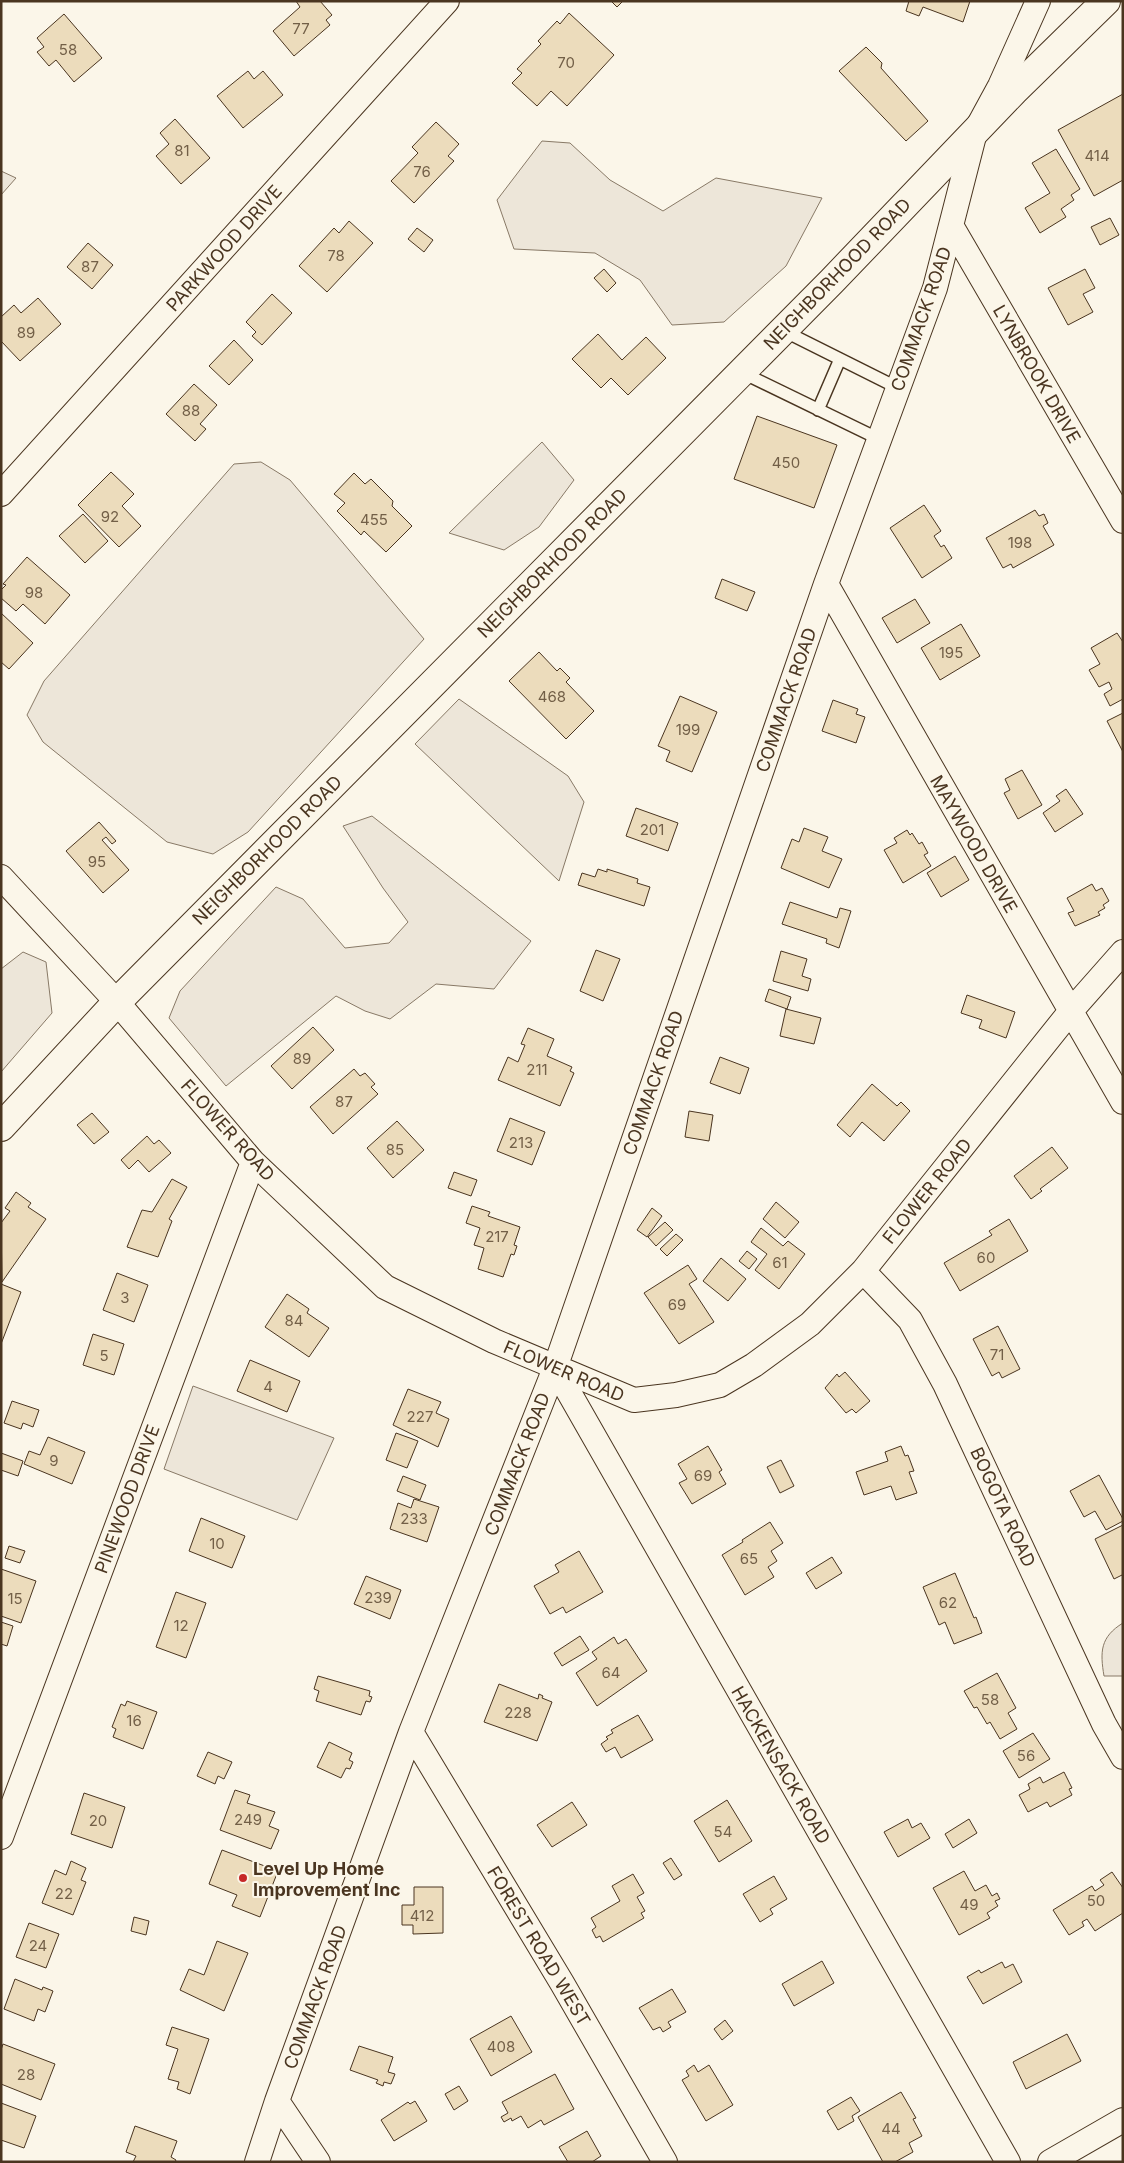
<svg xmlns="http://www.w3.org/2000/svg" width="1124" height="2163" font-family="Inter,sans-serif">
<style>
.green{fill:#ede6d9;stroke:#887966}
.building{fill:#ecdcbc;stroke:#4a3520}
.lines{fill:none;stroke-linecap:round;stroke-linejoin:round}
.lane-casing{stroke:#4a3520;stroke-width:14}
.street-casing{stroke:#4a3520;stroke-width:26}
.secondary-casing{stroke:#4a3520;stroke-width:30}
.lane{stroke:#fbf6e9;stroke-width:11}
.street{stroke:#fbf6e9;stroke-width:24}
.secondary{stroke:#fbf6e9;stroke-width:28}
.poi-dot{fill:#c62828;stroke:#fbf6e9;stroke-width:2}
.labels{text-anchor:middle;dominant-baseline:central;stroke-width:4;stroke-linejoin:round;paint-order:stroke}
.number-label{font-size:15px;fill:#725f47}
.street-label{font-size:18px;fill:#4a3520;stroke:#fbf6e9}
.poi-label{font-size:18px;font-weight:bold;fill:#4a3520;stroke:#fbf6e9;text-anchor:start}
</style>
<rect width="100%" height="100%" fill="#fbf6e9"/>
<path class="green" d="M542 141 570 143 610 180 663 211 716 178 822 198 786 266 724 322 672 325 640 280 595 253 514 249 497 200Z
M1 171 16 178 1 195Z
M542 442 574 480 539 527 504 550 449 533Z
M261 462 290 480 424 639 248 832 213 854 167 842 43 742 27 715 44 681 234 464Z
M459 699 568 776 584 802 559 881 415 744Z
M372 816 531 941 494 989 436 984 390 1019 365 1011 336 996 226 1086 169 1018 180 991 276 887 303 899 345 948 389 943 408 922 383 888 343 826Z
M23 952 46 962 52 1013 1 1072V969Z
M193 1386 334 1438 297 1520 164 1469Z
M1123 1623V1676H1104C1100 1652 1100 1637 1123 1623Z"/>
<path class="building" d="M320 1 332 15 326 20 330 25 294 56 273 31 300 7 296 1Z
M611 1H623L617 7Z
M909 1H970L963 22 923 7 919 16 906 11Z
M569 13 614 55 567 106 551 91 537 106 512 83 522 73 517 69 541 44 538 41 557 21 560 24Z
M64 14 102 58 74 82 56 60 49 66 37 52 44 47 37 38Z
M866 47 882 63 881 68 928 121 906 141 839 71Z
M248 71 254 79 263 71 283 95 243 128 217 96Z
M1123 94V180L1094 196 1058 130Z
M175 119 210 158 181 184 156 156 169 144 160 133Z
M436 122 459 144 448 156 454 161 414 203 391 181 418 153 412 147Z
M1056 149 1080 189 1071 195 1074 200 1061 209 1066 217 1040 233 1025 208 1050 193 1032 163Z
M1110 218 1119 235 1100 245 1091 227Z
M349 221 373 243 327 292 299 266 334 228 339 233Z
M417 228 433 240 424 252 408 239Z
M88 243 113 265 92 289 67 267Z
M604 269 616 283 607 292 594 278Z
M1085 269 1095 288 1083 294 1093 312 1068 325 1048 288Z
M272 294 292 313 262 345 252 336 256 332 246 322Z
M38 298 61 324 20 361 1 341V317L14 305 21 313Z
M598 334 622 360 646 337 666 358 628 395 611 378 601 388 572 359Z
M234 340 253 360 229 385 209 366Z
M194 384 217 405 200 424 206 429 195 441 166 414Z
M757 416 837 445 814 508 734 479Z
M111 472 134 494 122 506 141 526 119 547 78 505Z
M354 473 365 484 371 479 393 501 392 506 412 526 386 552 364 531 361 535 337 511 345 503 334 494Z
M924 505 941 531 934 536 941 547 944 545 952 558 922 578 890 528Z
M1035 510 1039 516 1044 514 1048 523 1043 526 1054 545 1013 568 1011 564 1003 568 986 538Z
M83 514 108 541 85 563 59 536Z
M27 557 70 595 45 624 23 604 16 611 1 598V590L6 585 3 584Z
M722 579 755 592 747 611 715 598Z
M915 599 930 623 897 643 882 618Z
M1 613 33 643 9 669 1 662Z
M961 624 980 656 940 680 921 648Z
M1117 633 1123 642V699L1110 706 1104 694 1112 689 1109 682 1099 687 1089 670 1100 664 1091 648Z
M539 652 557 671 560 668 570 678 566 682 594 711 566 739 509 681Z
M680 696 717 712 692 772 666 761 670 751 658 746Z
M833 700 858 709 856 714 865 717 856 743 822 731Z
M1123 713V752L1107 721Z
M1022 770 1042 805 1018 819 1004 793 1010 790 1005 779Z
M1066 789 1083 814 1055 832 1043 813 1060 801 1056 796Z
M636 808 678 823 668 851 626 836Z
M99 822 116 841 112 844 106 837 102 840 129 870 103 893 66 851Z
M804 828 828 837 822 851 842 859 829 888 781 868 792 839 799 842Z
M907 830 910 835 912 833 919 844 922 842 928 853 924 855 931 866 903 883 884 850 897 843 894 838Z
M955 856 969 880 941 897 927 873Z
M598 869 607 872V869L638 879 637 883 650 887 644 906 578 885 582 873 595 877Z
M1092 884 1096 891 1102 888 1109 901 1103 905 1105 908 1098 912 1100 915 1075 926 1068 913 1074 911 1067 898Z
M790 902 837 918 840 908 851 911 839 948 826 943 827 939 782 924Z
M596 950 620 959 603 1001 580 991Z
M781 951 807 959 802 976 811 979 808 991 773 981Z
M769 989 791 997 787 1009 765 1001Z
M967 995 1015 1012 1006 1038 979 1028 982 1020 961 1013Z
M786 1009 821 1018 814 1044 780 1036Z
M313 1027 334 1050 292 1089 271 1066Z
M528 1028 554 1039 547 1056 572 1067 570 1071 574 1073 560 1106 498 1080 508 1057 518 1062 525 1045 521 1044Z
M720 1057 749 1068 740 1094 710 1083Z
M354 1069 360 1076 365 1073 375 1084 371 1087 378 1094 333 1134 310 1107Z
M872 1084 897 1106 901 1102 910 1111 884 1141 862 1122 850 1137 837 1125Z
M689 1111 713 1115 709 1141 685 1137Z
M92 1113 109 1132 94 1144 77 1125Z
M510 1118 545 1132 532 1165 497 1151Z
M397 1121 424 1150 393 1178 367 1148Z
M147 1136 154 1144 159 1140 171 1153 149 1172 138 1160 129 1169 121 1160Z
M1052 1147 1068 1168 1040 1189 1042 1191 1031 1199 1014 1176Z
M454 1172 477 1180 471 1196 448 1188Z
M172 1179 187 1187 169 1219 172 1221 158 1257 127 1247 142 1210 152 1212Z
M16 1192 31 1203 28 1207 46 1219 2 1282 1 1223 10 1211 5 1208Z
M776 1202 799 1222 785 1238 763 1219Z
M472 1206 490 1212 488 1216 520 1227 514 1245 517 1246 514 1255 511 1254 503 1277 478 1269 484 1248 474 1245 480 1228 466 1223Z
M652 1208 662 1216 647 1237 637 1230Z
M1009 1219 1028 1251 960 1291 944 1263 992 1235 989 1231Z
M665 1222 673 1230 656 1246 648 1237Z
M761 1228 783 1246 788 1241 805 1254 779 1289 755 1270 767 1254 751 1242Z
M676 1234 683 1240 667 1256 660 1249Z
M747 1251 757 1259 749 1269 739 1261Z
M721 1258 746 1279 728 1301 703 1281Z
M688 1265 697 1279 689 1284 714 1322 679 1344 644 1293Z
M117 1273 148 1285 134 1322 103 1310Z
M1 1284 21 1292 1 1344Z
M287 1294 309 1309 307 1313 329 1328 309 1357 265 1327Z
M998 1326 1020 1369 1002 1378 999 1372 992 1376 973 1339Z
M93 1334 124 1344 114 1375 83 1365Z
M250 1360 300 1381 287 1412 237 1391Z
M845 1372 870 1401 856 1413 852 1409 846 1413 825 1388 837 1374 839 1377Z
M408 1389 441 1402 436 1413 449 1419 438 1447 393 1425Z
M12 1401 39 1410 33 1427 23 1423 21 1429 4 1423Z
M396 1433 418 1441 407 1468 386 1460Z
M48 1437 85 1452 72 1484 24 1464 29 1451 40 1455Z
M708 1446 722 1470 719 1472 726 1484 692 1504 679 1483 687 1479 678 1464Z
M901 1446 905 1456 908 1455 914 1471 909 1472 917 1493 896 1500 891 1486 864 1495 856 1472 888 1461 885 1452Z
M1 1453 23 1461 18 1476 1 1470Z
M781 1460 794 1486 780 1493 767 1467Z
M1099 1475 1123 1519V1521L1106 1530 1095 1511 1084 1517 1070 1491Z
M403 1476 426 1485 420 1500 397 1491Z
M414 1499 439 1507 427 1542 390 1529 398 1503 411 1508Z
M201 1518 245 1536 232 1568 189 1551Z
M770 1522 783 1543 771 1551 777 1561 768 1567 774 1577 745 1595 722 1555 743 1542 742 1540Z
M1123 1525V1578L1122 1575 1114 1579 1095 1539Z
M9 1546 25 1551 20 1563 5 1558Z
M579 1551 603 1592 566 1613 563 1607 550 1614 534 1586 559 1572 555 1565Z
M832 1557 842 1573 816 1589 806 1573Z
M1 1569 36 1581 21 1623 1 1616Z
M955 1573 974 1618 976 1617 982 1633 954 1644 945 1622 939 1625 923 1587Z
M366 1576 401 1590 390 1619 354 1604Z
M176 1592 206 1603 186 1658 156 1647Z
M1 1622 13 1626 7 1646 1 1644Z
M580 1636 589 1650 562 1666 554 1653Z
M614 1637 618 1644 626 1639 647 1671 597 1706 576 1673 597 1659 592 1652Z
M997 1673 1016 1708 1008 1713 1017 1729 1000 1739 990 1722 987 1724 977 1707 974 1708 964 1691Z
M318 1676 370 1691 369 1696 372 1697 370 1702 366 1701 361 1715 316 1701 319 1691 314 1689Z
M499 1684 538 1699 539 1694 543 1696 542 1698 552 1702 537 1741 484 1722Z
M127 1701 157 1712 143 1749 113 1737 116 1729 112 1727 121 1704 125 1706Z
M638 1715 653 1740 621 1758 615 1747 606 1752 601 1744 608 1739 606 1737 613 1733 611 1730Z
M1033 1733 1050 1759 1019 1778 1003 1751Z
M329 1742 352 1753 349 1760 353 1762 350 1769 346 1768 341 1778 317 1767Z
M208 1752 232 1762 224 1779 218 1776 215 1784 197 1776Z
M1064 1772 1072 1788 1069 1789 1072 1795 1050 1807 1047 1802 1028 1812 1019 1795 1030 1789 1028 1784 1040 1777 1043 1783Z
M235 1790 250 1795 247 1803 275 1812 269 1826 279 1830 271 1849 220 1830Z
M84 1793 125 1807 112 1848 71 1834Z
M727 1800 752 1841 719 1862 694 1821Z
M572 1802 587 1825 552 1847 537 1825Z
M908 1819 912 1828 921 1823 930 1838 898 1857 884 1832Z
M969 1819 977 1833 953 1848 945 1834Z
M222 1850 278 1871 260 1917 232 1906 237 1895 209 1884Z
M671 1858 682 1875 674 1880 663 1863Z
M71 1861 86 1868 81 1880 86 1882 73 1915 42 1903 55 1870 66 1875Z
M964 1871 975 1891 986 1885 992 1896 997 1893 1000 1899 995 1901 998 1906 987 1913 990 1918 959 1935 933 1888Z
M1112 1872 1123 1888V1913L1095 1931 1087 1919 1082 1922 1084 1926 1069 1935 1053 1910 1092 1886 1095 1891 1104 1885 1100 1880Z
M633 1874 644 1893 637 1897 645 1911 641 1913 644 1918 603 1942 600 1936 596 1938 592 1930 596 1927 591 1918 620 1901 612 1886Z
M774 1876 787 1899 770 1909 773 1914 760 1922 743 1894Z
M414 1887H443V1933L413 1934V1925H402V1905H414Z
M134 1917 149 1921 146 1935 131 1931Z
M29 1923 59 1934 46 1968 16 1957Z
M217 1941 248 1953 224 2011 180 1990 189 1969 204 1975Z
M822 1961 834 1983 794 2006 782 1984Z
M1002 1962 1005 1968 1013 1964 1022 1982 983 2004 967 1977 979 1970 981 1973Z
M15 1979 42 1990 43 1987 53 1991 45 2012 38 2009 34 2021 4 2009Z
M672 1989 686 2012 668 2022 671 2027 663 2032 660 2027 653 2030 639 2008Z
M511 2016 532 2052 491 2076 470 2039Z
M725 2020 733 2031 722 2040 714 2029Z
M172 2027 209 2039 190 2094 177 2089 179 2082 168 2079 178 2049 166 2045Z
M1067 2034 1081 2061 1026 2089 1013 2062Z
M3 2044 55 2064 41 2100 1 2084V2050Z
M359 2046 393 2057 388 2072 395 2074 391 2084 384 2082 383 2086 376 2083 378 2080 350 2070Z
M694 2065 698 2072 709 2065 733 2105 706 2121 682 2080 689 2076 686 2071Z
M555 2074 574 2109 544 2125 541 2120 528 2128 521 2116 512 2121 511 2118 504 2122 501 2117 508 2113 502 2102Z
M459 2086 468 2101 454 2110 445 2094Z
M901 2092 916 2118 913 2119 922 2136 909 2143 913 2152 895 2162H883L858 2117Z
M851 2097 860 2111 852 2116 854 2121 838 2130 827 2111Z
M415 2101 427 2121 394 2141 381 2120 408 2102 410 2104Z
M1 2103 36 2116 24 2148 1 2140Z
M135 2126 177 2141 171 2157 176 2160 175 2162H133L136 2156 126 2152Z
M587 2131 601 2156 592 2162H568L559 2147Z"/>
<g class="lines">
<defs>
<path id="lane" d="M784 331 898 388
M741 372 879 439
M818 410 840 359"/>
<path id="street" d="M952 227 1123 521
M1 494 447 1
M826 584 1123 1102
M1 877 117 1002 253 1162 385 1287 494 1341 634 1400 676 1395 720 1385 754 1365 810 1324 863 1271 1070 1012 1123 952
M863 1271 910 1320 945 1384 1104 1724 1123 1757
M555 1368 1008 2162
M411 1732 562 1983 665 2162
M1 1837 253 1162
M277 2101 318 2162
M257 2162 277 2101 411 1732 555 1368 826 584 935 288 975 132 1000 86 1038 1
M1050 2162 1123 2120"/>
<path id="secondary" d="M1 1127 117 1002 832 281 1014 91 1106 1"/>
</defs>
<use href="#lane" class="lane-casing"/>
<use href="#street" class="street-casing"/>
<use href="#secondary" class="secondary-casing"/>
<use href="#lane" class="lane"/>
<use href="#street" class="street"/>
<use href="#secondary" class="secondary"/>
</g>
<circle class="poi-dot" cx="243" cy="1878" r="5"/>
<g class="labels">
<g class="number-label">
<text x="301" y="28">77</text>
<text x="68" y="49">58</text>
<text x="566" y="62">70</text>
<text x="182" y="150">81</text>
<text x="1097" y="155">414</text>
<text x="422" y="171">76</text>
<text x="336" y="255">78</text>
<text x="90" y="266">87</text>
<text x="26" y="332">89</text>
<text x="191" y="410">88</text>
<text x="786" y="462">450</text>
<text x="110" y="516">92</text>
<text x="374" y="519">455</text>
<text x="1020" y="542">198</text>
<text x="34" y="592">98</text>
<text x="951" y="652">195</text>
<text x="552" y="696">468</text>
<text x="688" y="729">199</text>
<text x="652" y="829">201</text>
<text x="97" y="861">95</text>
<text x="302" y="1058">89</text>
<text x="537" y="1069">211</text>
<text x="344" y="1101">87</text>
<text x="521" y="1142">213</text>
<text x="395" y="1149">85</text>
<text x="497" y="1236">217</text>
<text x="986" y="1257">60</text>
<text x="780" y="1262">61</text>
<text x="125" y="1297">3</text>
<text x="677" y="1304">69</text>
<text x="294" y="1320">84</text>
<text x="997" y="1354">71</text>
<text x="104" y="1355">5</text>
<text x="268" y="1386">4</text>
<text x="420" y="1416">227</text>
<text x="54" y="1460">9</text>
<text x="703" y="1475">69</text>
<text x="414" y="1518">233</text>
<text x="217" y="1543">10</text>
<text x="749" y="1558">65</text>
<text x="378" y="1597">239</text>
<text x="15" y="1598">15</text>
<text x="948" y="1602">62</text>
<text x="181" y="1625">12</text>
<text x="611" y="1672">64</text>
<text x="990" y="1699">58</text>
<text x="518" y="1712">228</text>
<text x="134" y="1720">16</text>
<text x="1026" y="1755">56</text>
<text x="248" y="1819">249</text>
<text x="98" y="1820">20</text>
<text x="723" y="1831">54</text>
<text x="64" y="1893">22</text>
<text x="1096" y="1900">50</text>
<text x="969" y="1904">49</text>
<text x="422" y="1915">412</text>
<text x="38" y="1945">24</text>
<text x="501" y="2046">408</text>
<text x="26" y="2074">28</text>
<text x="891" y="2128">44</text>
</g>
<g class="street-label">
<text transform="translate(224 248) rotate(-48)">PARKWOOD DRIVE</text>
<text transform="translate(837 274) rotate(-46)">NEIGHBORHOOD ROAD</text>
<text transform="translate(921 319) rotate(-71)">COMMACK ROAD</text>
<text transform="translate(1037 374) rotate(60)">LYNBROOK DRIVE</text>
<text transform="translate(552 563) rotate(-45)">NEIGHBORHOOD ROAD</text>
<text transform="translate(786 700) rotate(-71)">COMMACK ROAD</text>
<text transform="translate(974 844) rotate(60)">MAYWOOD DRIVE</text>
<text transform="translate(267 850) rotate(-45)">NEIGHBORHOOD ROAD</text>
<text transform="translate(653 1083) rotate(-71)">COMMACK ROAD</text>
<text transform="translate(228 1130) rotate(48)">FLOWER ROAD</text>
<text transform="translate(927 1191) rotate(-51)">FLOWER ROAD</text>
<text transform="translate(564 1371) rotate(23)">FLOWER ROAD</text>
<text transform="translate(517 1464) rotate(-69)">COMMACK ROAD</text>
<text transform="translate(127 1499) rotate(-70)">PINEWOOD DRIVE</text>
<text transform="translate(1003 1507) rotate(65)">BOGOTA ROAD</text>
<text transform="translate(781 1765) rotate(60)">HACKENSACK ROAD</text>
<text transform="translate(539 1946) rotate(59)">FOREST ROAD WEST</text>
<text transform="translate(315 1997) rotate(-70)">COMMACK ROAD</text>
</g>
<g class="poi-label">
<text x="253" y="1868">Level Up Home<tspan x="253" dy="21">Improvement Inc</tspan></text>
</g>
</g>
<rect width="1124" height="2163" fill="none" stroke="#4a3520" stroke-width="5"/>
</svg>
